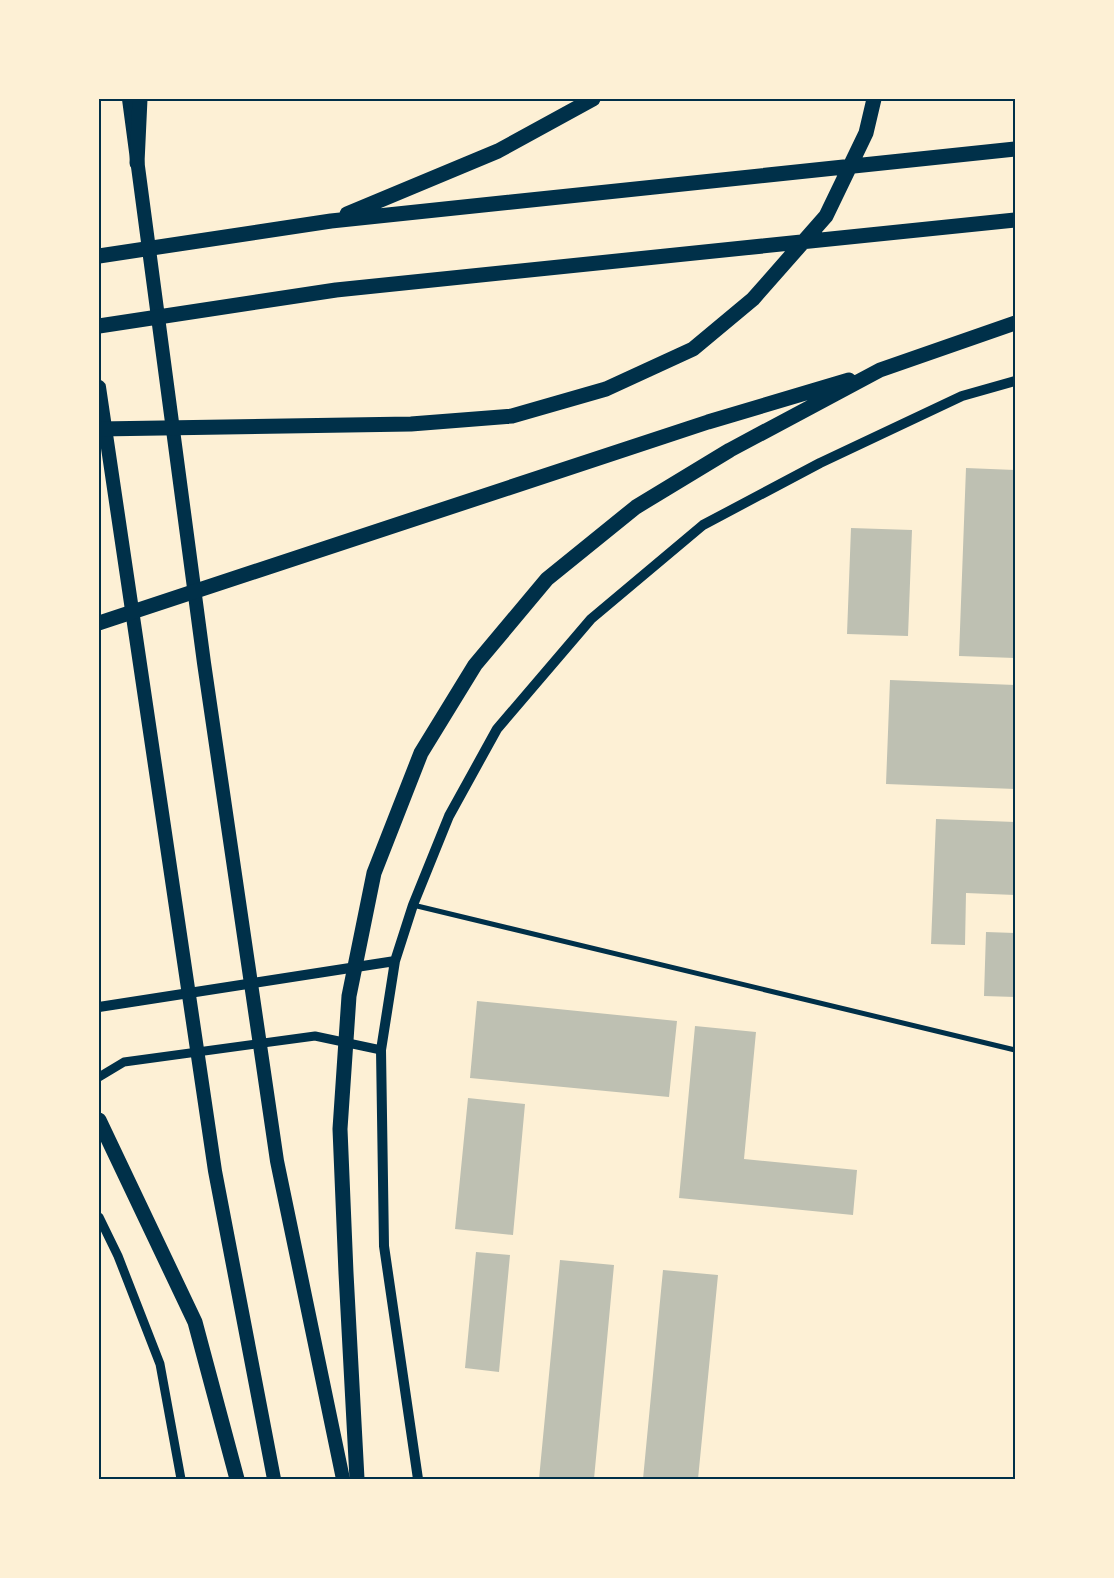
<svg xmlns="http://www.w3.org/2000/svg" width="1114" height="1578" font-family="Cabin,sans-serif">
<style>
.building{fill:#bec0b2}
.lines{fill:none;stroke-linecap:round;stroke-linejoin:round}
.minor{stroke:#003049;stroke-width:5}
.tertiary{stroke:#003049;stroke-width:9}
.secondary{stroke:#003049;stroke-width:10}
.trunk{stroke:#003049;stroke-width:14}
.motorway{stroke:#003049;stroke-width:15}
.neatline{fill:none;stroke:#003049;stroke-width:2}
</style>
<rect width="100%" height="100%" fill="#fdf0d5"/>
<path class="building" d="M966 468 1015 470V658L959 656Z
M851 528 912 530 908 636 847 634Z
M890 680 1015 685V789L886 784Z
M936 819 1015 822V895L966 893 965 945 931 944Z
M986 932 1015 933V997L984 996Z
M477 1001 677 1021 669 1097 470 1078Z
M695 1026 756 1032 744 1159 857 1170 853 1215 679 1198Z
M468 1098 525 1104 513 1235 455 1229Z
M476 1252 510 1255 499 1372 465 1368Z
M560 1260 614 1265 594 1479H539Z
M663 1270 718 1275 698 1479H643Z"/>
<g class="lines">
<path class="minor" d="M413 905 1015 1050"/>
<path class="tertiary" d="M99 1077 124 1062 315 1036 381 1050
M99 1217 118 1256 160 1364 181 1479"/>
<path class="secondary" d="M99 1007 395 961
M418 1479 384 1246 381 1050 395 961 413 905 449 816 497 729 591 619 703 525 820 463 962 396 1015 381"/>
<path class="trunk" d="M129 99 204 663 277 1161 343 1479
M99 387 215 1171 274 1479"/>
<path class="motorway" d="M137 163 140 99
M347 214 498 151 593 99
M99 256 331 221 1015 149
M99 326 336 290 1015 220
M99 429 411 424 512 416 606 389 693 349 753 299 826 216 866 133 874 99
M99 623 708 422 849 380
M99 1120 195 1322 237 1479
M357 1479 346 1273 340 1129 349 996 374 873 421 753 475 665 547 579 636 507 730 450 880 370 1015 323"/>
</g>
<rect width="1114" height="1578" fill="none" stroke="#fdf0d5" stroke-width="200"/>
<rect x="100" y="100" width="914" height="1378" class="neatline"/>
</svg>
